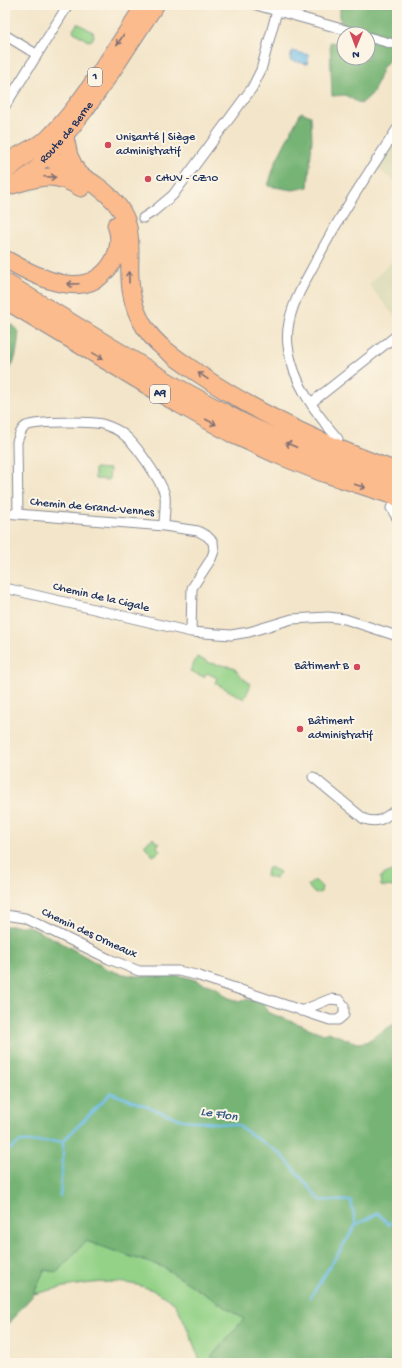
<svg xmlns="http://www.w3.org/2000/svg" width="402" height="1368" font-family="'Gochi Hand',sans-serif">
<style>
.built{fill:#deddbb}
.green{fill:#93d287;stroke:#578072}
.forest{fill:#76b474;stroke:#487269}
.water{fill:#71beeb;stroke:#4676a4}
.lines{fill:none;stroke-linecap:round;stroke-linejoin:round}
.stream{stroke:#71beeb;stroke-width:2.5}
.street-casing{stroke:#878a94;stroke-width:11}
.primary-casing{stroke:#878a94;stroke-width:16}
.highway-casing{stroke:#878a94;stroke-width:19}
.street{stroke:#fff;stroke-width:9}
.primary{stroke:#fbbb8c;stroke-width:14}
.highway{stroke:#fbbb8c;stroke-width:17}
.oneway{stroke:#806e73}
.poi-dot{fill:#d1495b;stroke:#fcf5e5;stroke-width:1.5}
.labels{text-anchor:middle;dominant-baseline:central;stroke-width:4;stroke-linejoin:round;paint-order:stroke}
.shield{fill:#fcf5e5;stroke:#5e6a86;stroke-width:1}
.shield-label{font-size:11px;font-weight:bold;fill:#1b2f5e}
.street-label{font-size:12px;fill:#1b2f5e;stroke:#fcf5e5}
.poi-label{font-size:12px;fill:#1b2f5e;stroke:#fcf5e5;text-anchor:start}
.water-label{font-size:13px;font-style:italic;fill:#355a88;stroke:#fcf5e5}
</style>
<rect width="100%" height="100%" fill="#fcf5e5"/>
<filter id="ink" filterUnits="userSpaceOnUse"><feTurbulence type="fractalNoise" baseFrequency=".025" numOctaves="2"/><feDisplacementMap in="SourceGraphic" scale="8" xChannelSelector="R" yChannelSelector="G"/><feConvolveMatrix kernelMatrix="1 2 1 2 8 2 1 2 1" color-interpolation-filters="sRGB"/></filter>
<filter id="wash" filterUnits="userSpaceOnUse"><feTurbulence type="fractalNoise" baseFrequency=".012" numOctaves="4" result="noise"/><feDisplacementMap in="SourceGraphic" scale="16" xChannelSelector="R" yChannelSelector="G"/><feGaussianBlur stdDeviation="0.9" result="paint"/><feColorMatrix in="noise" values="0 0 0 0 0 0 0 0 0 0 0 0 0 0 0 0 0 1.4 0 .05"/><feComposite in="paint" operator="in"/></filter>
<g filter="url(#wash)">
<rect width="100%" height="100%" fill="#f3e5c9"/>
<path class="built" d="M397 135V183L376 168Z
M397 256V319L369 285Z"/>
<path class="green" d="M77 24H79L93 32 94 36 92 40 88 41 74 32 73 30Z
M95 468 110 469 109 480 95 479Z
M197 657 210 663 233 667 242 677 249 683 250 687 244 699 215 683 217 678 207 673 204 677 190 671Z
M153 838 156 842 159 843 157 847 160 850 159 852 153 856 144 845Z
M270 867 280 872 275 879 266 876 267 869Z
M391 871 397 874V887L381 886 380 877Z
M313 881H316L322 887 321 892 316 894 314 893 308 886Z
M86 1241 132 1257 163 1267 244 1319 211 1357 228 1363H201C193 1344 186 1321 175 1304 172 1301 168 1299 165 1297 129 1272 74 1284 34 1294L44 1270 57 1272Z"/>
<path class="forest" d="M340 5H397V48L395 53 383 67 373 93 361 104 345 95 332 96 330 42 344 44V58H368V34H347L340 19Z
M301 112 311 116 312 140 308 187 293 190 268 186 276 161Z
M5 323 12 325 19 332C17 348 17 363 5 374Z
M5 926H28L60 942 107 969 118 973 136 976H180L189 978 217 988 227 997 239 1002 246 999 265 1004 267 1012 324 1034 328 1032 357 1043 366 1042 397 1022V1363H228L211 1357 244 1319 163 1267 132 1257 86 1241 57 1272 44 1270 34 1294 5 1327Z"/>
<path class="water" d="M292 51 309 55 307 64 290 60Z"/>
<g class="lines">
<path class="stream" d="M5 1153 20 1142 63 1141 111 1093 183 1120 237 1125 282 1155 320 1200 351 1201 356 1225 378 1213 389 1225 397 1214
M60 1196 63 1157V1141
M310 1298 356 1225"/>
</g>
</g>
<g filter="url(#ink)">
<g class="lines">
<defs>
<path id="street" d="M256 5 360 34
M5 35 36 54
M368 37 397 45
M5 106 68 5
M143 218 154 211 173 195 252 88 261 70 277 11
M311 403 397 335
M338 439C315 412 293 383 288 346 284 315 302 287 316 261 340 215 369 172 397 129
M391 508 397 518
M5 513 164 526 198 531 207 536 213 542 214 551 211 559 192 588 191 632
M18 514 17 442C19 436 21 429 26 426 37 421 94 421 105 425 111 427 120 431 124 435 135 443 163 483 165 496 166 505 164 517 164 526
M5 588 191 632 231 635 249 632 292 619 328 617 345 619 397 636
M313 777 364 819C380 824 384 818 397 809
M5 915 25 918 109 959 139 971H178L196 975 330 1020H338L344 1015V1006L340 1000 330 999 301 1011"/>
<g id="primary">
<path d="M5 173C66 132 103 65 143 5"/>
<path id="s1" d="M5 190C14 184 24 178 32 171 83 126 119 61 157 5"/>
</g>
<path id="highway" d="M65 137 69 156 78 174
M34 150C64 167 113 186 126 220 130 232 130 244 130 256 129 281 130 304 144 326 156 346 178 359 196 372 258 414 326 446 397 471
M5 163 43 142
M12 185C41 177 53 171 81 188
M5 259C36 276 86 305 112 263 119 252 121 237 116 225
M5 282 177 387 242 422 284 442 327 459 395 482
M5 300 170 399 234 435 278 455 323 473 397 497"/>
</defs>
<use href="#street" class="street-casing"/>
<use href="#primary" class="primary-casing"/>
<use href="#highway" class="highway-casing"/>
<use href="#street" class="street"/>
<use href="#primary" class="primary"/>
<use href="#highway" class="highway"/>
</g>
<defs><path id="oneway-shaft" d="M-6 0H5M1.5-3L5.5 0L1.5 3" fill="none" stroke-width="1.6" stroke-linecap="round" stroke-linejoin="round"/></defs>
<g class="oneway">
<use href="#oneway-shaft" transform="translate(120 40) rotate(123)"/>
<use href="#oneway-shaft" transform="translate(50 177) rotate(2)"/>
<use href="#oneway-shaft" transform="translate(129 277) rotate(-91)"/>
<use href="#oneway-shaft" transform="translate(73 284) rotate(178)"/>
<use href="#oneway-shaft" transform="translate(98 356) rotate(31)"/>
<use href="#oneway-shaft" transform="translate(203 376) rotate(-146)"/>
<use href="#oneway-shaft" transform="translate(211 422) rotate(28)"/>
<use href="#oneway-shaft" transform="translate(291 445) rotate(-157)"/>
<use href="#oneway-shaft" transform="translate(360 486) rotate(18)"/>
</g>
</g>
<g class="poi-dot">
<circle cx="108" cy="145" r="4"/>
<circle cx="148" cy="179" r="4"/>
<circle cx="357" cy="667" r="4"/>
<circle cx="300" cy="729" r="4"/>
</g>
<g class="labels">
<g class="shield">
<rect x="88" y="68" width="14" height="18" rx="3"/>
<rect x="150" y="385" width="20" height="18" rx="3"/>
</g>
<g class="shield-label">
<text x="95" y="77">1</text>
<text x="160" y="394">A9</text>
</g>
<g class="street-label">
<text stroke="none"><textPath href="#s1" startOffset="85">Route de Berne</textPath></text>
<text transform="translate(92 508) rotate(5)">Chemin de Grand-Vennes</text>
<text transform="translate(101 598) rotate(13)">Chemin de la Cigale</text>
<text transform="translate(89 934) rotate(25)">Chemin des Ormeaux</text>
</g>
<g class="poi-label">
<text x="116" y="138">Unisanté | Siège<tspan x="116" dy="14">administratif</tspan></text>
<text x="156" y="179">CHUV - CZ10</text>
<text x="349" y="667" text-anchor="end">Bâtiment B</text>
<text x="308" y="722">Bâtiment<tspan x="308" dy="14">administratif</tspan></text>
</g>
<g class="water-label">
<text transform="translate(219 1115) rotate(9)">Le Flon</text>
</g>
</g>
<rect width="402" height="1368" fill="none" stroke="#fcf5e5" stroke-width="20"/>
<g transform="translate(356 46) rotate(181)"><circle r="19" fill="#fcf5e5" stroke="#a2a6af"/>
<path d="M0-3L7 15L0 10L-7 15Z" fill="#d1495b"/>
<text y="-6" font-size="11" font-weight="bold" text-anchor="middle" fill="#1b2f5e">N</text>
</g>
</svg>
